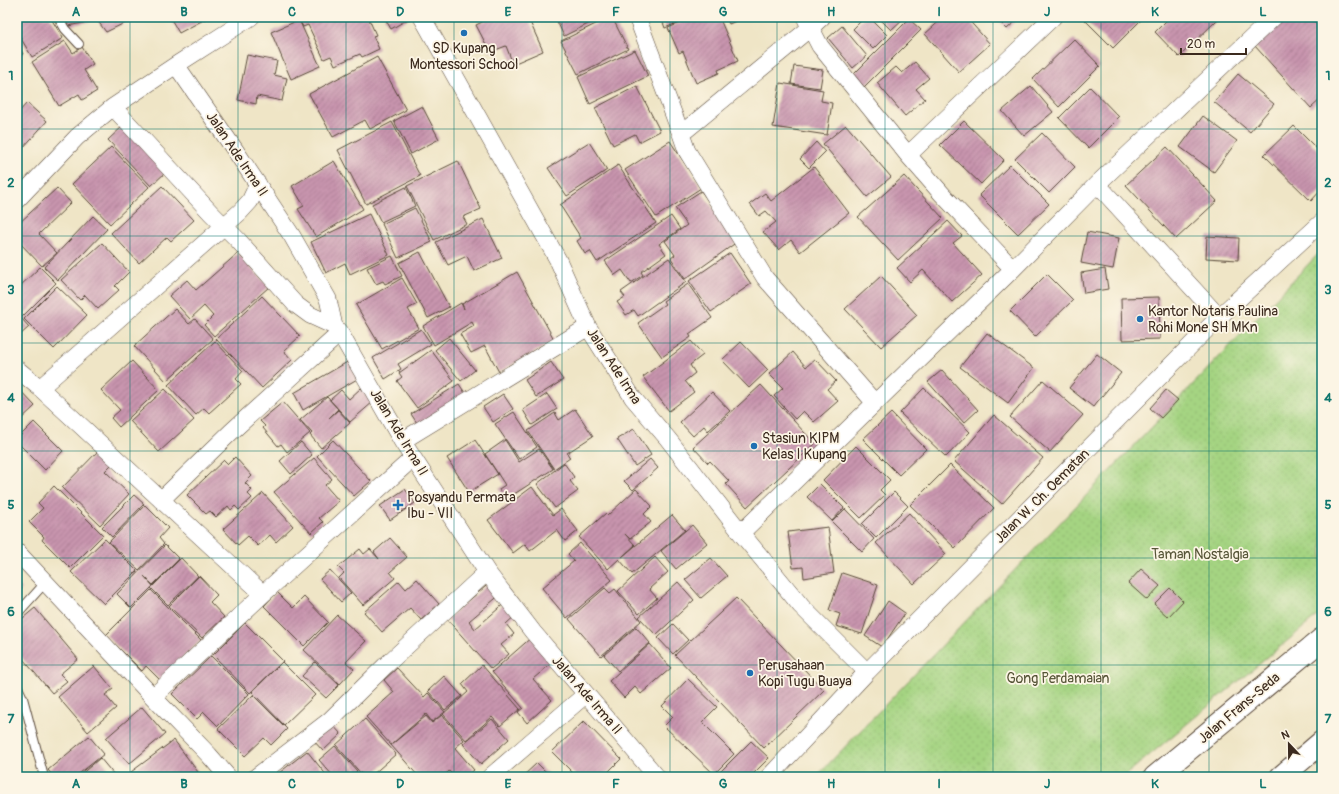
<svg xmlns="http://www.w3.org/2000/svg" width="1339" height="794" font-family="Pangolin,sans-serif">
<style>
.grass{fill:url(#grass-dots);stroke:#707f50}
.building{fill:url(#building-hatch)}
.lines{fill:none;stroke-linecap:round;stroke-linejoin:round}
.service-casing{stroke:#564637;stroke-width:10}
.minor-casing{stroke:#564637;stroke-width:18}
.primary-casing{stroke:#564637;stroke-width:24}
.service{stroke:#fff;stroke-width:8}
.minor{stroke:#fff;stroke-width:17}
.primary{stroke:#fff;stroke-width:22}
.grid{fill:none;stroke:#0f766e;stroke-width:1;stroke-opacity:0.55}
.poi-dot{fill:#1f6fb2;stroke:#fcf5e5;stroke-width:1.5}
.labels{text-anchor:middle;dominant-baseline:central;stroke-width:3.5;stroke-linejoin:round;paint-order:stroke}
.poi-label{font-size:14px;fill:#3b2a1e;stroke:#fcf5e5;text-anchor:start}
.street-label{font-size:14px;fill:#3b2a1e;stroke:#fcf5e5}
.park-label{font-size:14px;fill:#565437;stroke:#fcf5e5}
.neatline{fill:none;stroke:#0f766e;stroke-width:1.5}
.grid-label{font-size:13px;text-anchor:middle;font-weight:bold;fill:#0f766e}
</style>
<defs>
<pattern id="grass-dots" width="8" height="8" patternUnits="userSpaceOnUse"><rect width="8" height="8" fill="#a5d482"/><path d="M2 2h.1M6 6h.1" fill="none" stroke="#8fb670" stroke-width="1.8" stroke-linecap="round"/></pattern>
<pattern id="building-hatch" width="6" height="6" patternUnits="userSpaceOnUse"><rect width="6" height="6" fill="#c894ae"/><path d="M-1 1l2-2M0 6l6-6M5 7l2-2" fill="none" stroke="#a4798d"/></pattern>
</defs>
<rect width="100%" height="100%" fill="#fcf5e5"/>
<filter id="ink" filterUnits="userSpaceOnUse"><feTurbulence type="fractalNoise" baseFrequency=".025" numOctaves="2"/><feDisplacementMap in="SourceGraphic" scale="8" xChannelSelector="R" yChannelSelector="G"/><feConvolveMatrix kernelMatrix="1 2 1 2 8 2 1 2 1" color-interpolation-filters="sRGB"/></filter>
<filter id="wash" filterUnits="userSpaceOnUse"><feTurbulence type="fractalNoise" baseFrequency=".012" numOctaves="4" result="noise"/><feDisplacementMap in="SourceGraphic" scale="16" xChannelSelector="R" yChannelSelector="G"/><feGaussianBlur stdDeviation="0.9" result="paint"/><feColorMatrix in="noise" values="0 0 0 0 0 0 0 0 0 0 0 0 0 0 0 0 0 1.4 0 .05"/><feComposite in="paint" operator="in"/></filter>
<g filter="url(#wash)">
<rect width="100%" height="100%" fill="#efe5c6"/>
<path class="grass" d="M1322 250V612L1123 777H816Z"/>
<g id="blocks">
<path class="building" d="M17 17H50L63 38 32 57 17 32Z
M63 17H137L106 32 97 20 68 26Z
M176 17H209L179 33 171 19Z
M298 17H368L376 35 373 36 379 49 362 57 360 54 335 65 331 56 324 59 308 25 303 27Z
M384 17H409L410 18 391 29Z
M492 17H541L530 22 543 51 513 64 506 46 490 52 476 25Z
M555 17H602L564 36Z
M610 17H612L628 49 578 74 561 41Z
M661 17H691L665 28Z
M695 17H719L738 61 718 70 719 73 696 83 683 51 679 53 668 28Z
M726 17H745L729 24Z
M865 17H869L887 35 873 49 853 29Z
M878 17H905L891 30Z
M944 17H966L990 44 959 72 925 34Z
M995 17H1020L1007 29Z
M1082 17H1144L1113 48Z
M1170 17H1216L1218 19 1179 57 1155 32Z
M1286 17H1311L1322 30V98L1311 108 1254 45Z
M1317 17H1322V23Z
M909 19 921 30 863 88 851 77Z
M299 20 320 66 291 79 271 32Z
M842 26 867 56 853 68 828 38Z
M1074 39 1100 66 1059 107 1033 79Z
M65 41 73 53 82 47 93 64 84 70 97 91 82 100 79 94 59 106 32 62Z
M17 42 23 54 17 57Z
M635 50 648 76 590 104 578 77Z
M247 55 277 61 274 75 287 78 282 101 257 96 256 104 238 100Z
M377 57 406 110 370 129 365 120 333 137 309 94Z
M915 62 929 78 916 89 925 99 905 116 877 83 896 67 902 73Z
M794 66 823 70 820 88 791 84Z
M1238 74 1274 104 1250 132 1214 102Z
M780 83 823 90 821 101 832 103 827 135 773 127Z
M637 86 660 131 639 142 635 134 613 145 595 108Z
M1031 86 1053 112 1024 136 1002 111Z
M1090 87 1119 117 1088 148 1059 118Z
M27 103 47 121 22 149 17 144V114Z
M422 106 439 139 411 154 394 121Z
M1203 116 1237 141 1214 172 1180 147Z
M964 121 1004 160 981 184 940 145Z
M392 122 420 176 366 204 338 150Z
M124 125 167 171 151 186 108 140Z
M846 125 891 177 867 197 823 144Z
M1294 126 1322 154V189L1311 201 1264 155Z
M1042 133 1075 167 1049 193 1015 159Z
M670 141 701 188 656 217 625 170Z
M589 142 607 170 567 196 548 168Z
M816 142 825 152 809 168 800 159Z
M111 147 149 187 110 224 72 184Z
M1167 147 1217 201 1176 239 1126 185Z
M334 161 363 209 316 237 298 209 304 206 292 186Z
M458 161 481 209 463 217 467 224 434 240 407 186Z
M618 165 656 223 597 262 590 251 585 254 577 241 581 238 560 205Z
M1010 165 1049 204 1018 234 979 195Z
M814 167 849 213 800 252 791 240 779 250 763 232 776 222 766 211 759 216 750 204 765 193 771 201Z
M904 176 943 218 898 260 858 217Z
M162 186 194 220 171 241 167 237 139 263 111 233Z
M406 187 415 206 381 222 372 204Z
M57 188 71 203 39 234 57 253 42 266 17 240V225Z
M701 191 737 242 685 279 671 258 675 255 665 241 687 225 675 208Z
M415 208 432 242 398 258 382 224Z
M369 214 389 255 350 274 345 263 326 273 311 242Z
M93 216 107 229 58 280 44 267Z
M671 216 680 229 659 244 666 254 641 272 643 275 631 283 622 270 615 275 605 261Z
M483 219 502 258 474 271 467 256 448 265 436 242Z
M948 221 962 236 953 243 982 275 952 302 923 270 910 282 897 268Z
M1087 232 1119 238 1113 269 1081 263Z
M1207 236 1239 238 1238 260 1206 258Z
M102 243 129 272 115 286 119 290 98 309 85 295 80 300 61 280Z
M420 252 449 307 428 318 399 263Z
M238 253 269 287 214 336 204 325 213 316 204 306 190 319 169 296 187 280 196 290Z
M730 253 751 284 711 312 689 281Z
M392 256 402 276 385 284 383 281 376 284 367 268Z
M669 258 686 282 638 316 634 310 626 315 617 302 625 297 621 292Z
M40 267 56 283 21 318 29 327 19 336 17 334V289Z
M1105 269 1108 289 1084 293 1081 273Z
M517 272 555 341 499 372 485 346 471 353 460 334 474 326 472 322 434 345 423 326 461 303 464 309 462 304Z
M1047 274 1073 300 1035 337 1010 311Z
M881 276 917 315 881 347 845 309Z
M402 278 417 304 408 309 419 328 382 349 356 305Z
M688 284 712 318 689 334 691 337 662 357 638 323 665 304 663 301Z
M57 286 87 315 54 349 24 319Z
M262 296 300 336 284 351 292 360 262 388 216 339Z
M1159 297 1160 339 1122 340 1121 298Z
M175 309 189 324 195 319 213 339 166 381 134 346Z
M421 329 431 344 398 364 401 369 385 379 373 358Z
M987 333 1034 368 1008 403 960 367Z
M449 338 475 370 461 381 435 350Z
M215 341 243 371 236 379 241 384 209 413 204 408 196 415 168 385Z
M691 341 703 355 690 365 695 373 685 381 694 392 669 411 643 377Z
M741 342 768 370 749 388 722 360Z
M431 350 454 381 417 408 397 381 402 377 399 373Z
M793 352 806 367 815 359 836 381 827 389 838 401 814 422 803 411 795 419 774 396 783 388 769 374Z
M1097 354 1121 373 1093 407 1069 388Z
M132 361 159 390 119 427 111 418 120 410 101 390Z
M349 361 359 378 303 410 294 393Z
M551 362 563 380 536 397 525 380Z
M942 370 978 410 964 423 928 382Z
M1043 380 1083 415 1050 452 1010 417Z
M459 384 467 396 419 426 411 414Z
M761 385 815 444 747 507 726 484 729 481 710 461 708 463 693 447Z
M17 387 35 406 17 423Z
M361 388 373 402 350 422 330 400 341 390 349 399Z
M924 388 970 432 946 457 900 413Z
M165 389 194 420 159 452 130 421Z
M1166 390 1178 400 1161 418 1150 408Z
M712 392 730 411 708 431 704 426 693 436 680 422Z
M503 394 513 409 493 422 483 407Z
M547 394 557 409 532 425 523 410Z
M327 397 338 409 329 418 338 410 350 423 321 448 310 435 312 433 300 420Z
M283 402 310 433 287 452 281 444 278 446 263 428 265 426 260 421Z
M575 409 593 436 567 453 570 458 554 469 528 431 555 413 559 420Z
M514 412 537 447 519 459 495 424Z
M891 413 926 449 899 475 863 439Z
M994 415 1043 458 1002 504 954 461Z
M34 422 63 451 45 470 17 442V439Z
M634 429 651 455 635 466 617 439Z
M333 440 371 481 354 496 317 456Z
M475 440 498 474 469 492 447 458Z
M505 440 519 462 539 449 553 469 505 500 499 489 505 485 485 454Z
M301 442 312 455 291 474 280 461Z
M856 446 890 480 880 490 885 495 861 518 823 480Z
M101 448 115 461 105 471 129 494 100 525 62 488Z
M235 457 252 476 245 483 252 490 248 494 252 498 239 510 235 506 231 510 228 506 216 517 210 511 206 514 187 495 224 460 228 464Z
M314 458 332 479 325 485 339 501 319 518 323 522 311 533 274 492Z
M650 459 658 468 633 490 624 481Z
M564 463 574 477 570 481 578 491 555 508 537 484Z
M950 465 994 508 955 548 910 505Z
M820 484 844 508 832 521 807 497Z
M54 486 103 535 70 568 42 540 44 537 29 522 43 508 38 503Z
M532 487 553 515 561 509 578 531 565 541 557 530 530 551 525 544 513 553 488 520Z
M405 489 415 503 390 520 380 506Z
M636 489 652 506 644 514 651 522 630 539 625 534 635 545 622 557 672 515 685 530 632 574 619 559 608 569 579 537 606 513 608 515Z
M894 492 908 506 876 538 862 524Z
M263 493 293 526 276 542 270 535 258 546 248 536 238 545 223 529Z
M134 495 144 504 112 537 102 527Z
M145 505 168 528 159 538 164 544 139 570 109 542Z
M845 509 874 539 862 552 832 522Z
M909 513 946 554 914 584 876 543Z
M692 525 707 543 676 569 661 551Z
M828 527 834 573 804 578 803 567 793 568 788 532Z
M390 538 407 557 390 572 395 578 363 605 339 578 344 573 338 567 360 549 364 554 370 549 379 559 374 552Z
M105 539 137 571 104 604 71 572Z
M580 543 612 580 567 618 542 588 574 561 568 554Z
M165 545 179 559 153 585 144 576 153 586 131 608 117 594Z
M655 557 668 572 649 589 657 598 639 614 618 591Z
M181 558 198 576 168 605 151 588Z
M711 558 727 576 701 598 685 580Z
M1141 569 1160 586 1147 600 1128 583Z
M330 570 351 593 341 602 320 579Z
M842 573 878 585 862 634 836 626 840 614 829 610Z
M199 576 217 595 210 602 224 617 202 638 169 606Z
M417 579 439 604 421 620 410 608 382 632 364 612 399 581 406 589Z
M492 581 502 593 469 621 475 629 507 601 518 613 506 624 514 634 501 645 509 654 491 669 447 619Z
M678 582 694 600 656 635 639 617Z
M17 583 22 589 17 593Z
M605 588 610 593 615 589 641 621 601 656 569 619Z
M1170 588 1183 601 1168 617 1154 604Z
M151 590 201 640 160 680 146 666 142 671 106 635Z
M277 592 293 608 304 597 328 622 304 646 264 606Z
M736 598 824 690 764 748 675 655Z
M888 601 905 613 882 647 865 636Z
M35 608 78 659 60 674 67 681 52 693 17 652V623Z
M337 615 366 641 346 662 354 669 340 684 304 650Z
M245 623 283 661 250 693 213 655Z
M673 624 688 640 673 654 658 638Z
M636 627 650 643 618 671 604 655Z
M533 636 554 661 533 679 552 700 527 723 518 712 523 708 492 672Z
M650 644 671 668 641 694 635 687 624 698 609 681Z
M211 656 249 694 218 726 204 712 197 719 172 694Z
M282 662 315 695 284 725 252 692Z
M315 662 339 685 326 698 302 676Z
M482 665 520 709 500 726 492 717 466 740 443 714 468 692 462 684Z
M94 666 113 689 105 695 116 708 88 732 58 697Z
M397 668 424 697 428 693 445 712 432 722 426 714 391 745 366 717 394 692 384 680Z
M444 676 462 696 445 710 428 691Z
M688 679 717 707 702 722 734 754 714 774 664 726 673 717 662 706Z
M253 695 287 729 271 745 264 738 245 756 218 729Z
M142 707 165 734 129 764 106 738Z
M442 715 464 740 455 748 474 770 466 777H455L449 771 443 777H419L391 745 426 716 432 723Z
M365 719 396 754 370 777H364L336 745Z
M492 719 509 739 481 764 463 744Z
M584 721 621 759 603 777H577L552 752Z
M331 723 341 734 323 751 313 740Z
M89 736 104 754 75 777H54L48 770Z
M174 740 198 772 192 777H135L131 772Z
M751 741 769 758 750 777H715Z
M335 746 357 771 350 777H334L319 760Z
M307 751 328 777H274Z
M100 758 115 776 113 777H78Z
M537 763 551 777H522Z"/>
</g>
</g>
<g filter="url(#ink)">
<use href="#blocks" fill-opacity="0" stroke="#564637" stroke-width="1"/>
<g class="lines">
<defs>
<path id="service" d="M58 17 65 29 79 44
M17 614 45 583
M17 685 23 698 44 777"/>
<path id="minor" d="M422 17 558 260 588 327 633 398 668 439 741 533 801 606 867 672
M637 17 681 134
M822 17 810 28 681 134 687 151 765 278 875 403
M806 19 820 46 908 155 942 194 1013 269
M176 65 235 150 292 236 328 299 334 326 340 333 402 441 487 572 533 632 657 777
M113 107 211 213 237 239 295 304 310 315 334 326
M908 155 1053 17
M1097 184 1219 317
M17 200 77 137 113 107 176 65 251 17
M17 369 40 388 263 594
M40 388 240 212 250 201 258 184
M402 441 588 327
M161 500 231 432 340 333
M741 533 1013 269 1097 184 1274 17
M17 552 153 697 209 755 228 777
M153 697 263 594 413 458
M256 777 329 721 385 666 487 572
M490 777 585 695
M769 777 867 672 1219 317 1322 222"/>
<path id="primary" d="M1155 777 1322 639
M1281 777 1322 742"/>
</defs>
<use href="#service" class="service-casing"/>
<use href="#minor" class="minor-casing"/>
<use href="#primary" class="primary-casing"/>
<use href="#service" class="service"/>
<use href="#minor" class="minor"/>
<use href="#primary" class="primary"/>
</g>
</g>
<path class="grid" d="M130 17V777M238 17V777M346 17V777M454 17V777M562 17V777M670 17V777M777 17V777M885 17V777M993 17V777M1101 17V777M1209 17V777M17 129H1322M17 236H1322M17 343H1322M17 451H1322M17 558H1322M17 665H1322"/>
<g class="poi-dot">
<circle cx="464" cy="33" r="4"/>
<circle cx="1140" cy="319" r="4"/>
<circle cx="754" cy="446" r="4"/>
<path d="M396 499h4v4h4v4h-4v4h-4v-4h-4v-4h4z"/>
<circle cx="750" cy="673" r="4"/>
</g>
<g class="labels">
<g class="poi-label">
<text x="464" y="48" text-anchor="middle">SD Kupang<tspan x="464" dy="16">Montessori School</tspan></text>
<text x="1148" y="311">Kantor Notaris Paulina<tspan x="1148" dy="16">Rohi Mone SH MKn</tspan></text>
<text x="762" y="438">Stasiun KIPM<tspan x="762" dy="16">Kelas I Kupang</tspan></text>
<text x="407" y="497">Posyandu Permata<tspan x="407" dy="16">Ibu - VII</tspan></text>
<text x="758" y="665">Perusahaan<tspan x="758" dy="16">Kopi Tugu Buaya</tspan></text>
</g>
<g class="street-label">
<text transform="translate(237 154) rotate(56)">Jalan Ade Irma II</text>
<text transform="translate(614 366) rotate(57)">Jalan Ade Irma</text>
<text transform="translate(399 432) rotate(59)">Jalan Ade Irma II</text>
<text transform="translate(1042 496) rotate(-45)">Jalan W. Ch. Oematan</text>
<text transform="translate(587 695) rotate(49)">Jalan Ade Irma II</text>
<text transform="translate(1239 708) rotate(-40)">Jalan Frans-Seda</text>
</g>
<g class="park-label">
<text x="1200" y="554">Taman Nostalgia</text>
<text x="1058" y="678">Gong Perdamaian</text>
</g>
</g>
<rect width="1339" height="794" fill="none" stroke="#fcf5e5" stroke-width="44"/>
<g transform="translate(1289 744) rotate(338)" stroke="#fcf5e5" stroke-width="3" paint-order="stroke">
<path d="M0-3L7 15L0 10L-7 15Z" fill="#3b2a1e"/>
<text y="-6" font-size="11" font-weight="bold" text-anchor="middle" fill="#3b2a1e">N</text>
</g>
<path d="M1181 48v6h65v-6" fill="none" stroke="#3b2a1e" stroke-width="2"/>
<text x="1187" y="48" font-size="12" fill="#3b2a1e" stroke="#fcf5e5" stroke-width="3" paint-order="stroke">20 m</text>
<rect x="22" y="22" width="1295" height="750" class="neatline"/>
<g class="grid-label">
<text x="76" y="16">A</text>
<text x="184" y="16">B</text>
<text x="292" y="16">C</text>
<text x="400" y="16">D</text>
<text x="508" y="16">E</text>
<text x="616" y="16">F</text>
<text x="723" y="16">G</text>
<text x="831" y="16">H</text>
<text x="939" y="16">I</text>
<text x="1047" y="16">J</text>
<text x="1155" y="16">K</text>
<text x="1263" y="16">L</text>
<text x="11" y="80">1</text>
<text x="1328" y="80">1</text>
<text x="11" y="187">2</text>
<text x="1328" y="187">2</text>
<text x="11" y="294">3</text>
<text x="1328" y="294">3</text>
<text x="11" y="402">4</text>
<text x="1328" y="402">4</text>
<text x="11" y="509">5</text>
<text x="1328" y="509">5</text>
<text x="11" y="616">6</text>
<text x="1328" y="616">6</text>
<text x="11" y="723">7</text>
<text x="1328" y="723">7</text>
<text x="76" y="788">A</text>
<text x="184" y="788">B</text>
<text x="292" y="788">C</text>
<text x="400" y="788">D</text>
<text x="508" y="788">E</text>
<text x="616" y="788">F</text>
<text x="723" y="788">G</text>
<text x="831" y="788">H</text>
<text x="939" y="788">I</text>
<text x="1047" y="788">J</text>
<text x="1155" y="788">K</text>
<text x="1263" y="788">L</text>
</g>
</svg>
